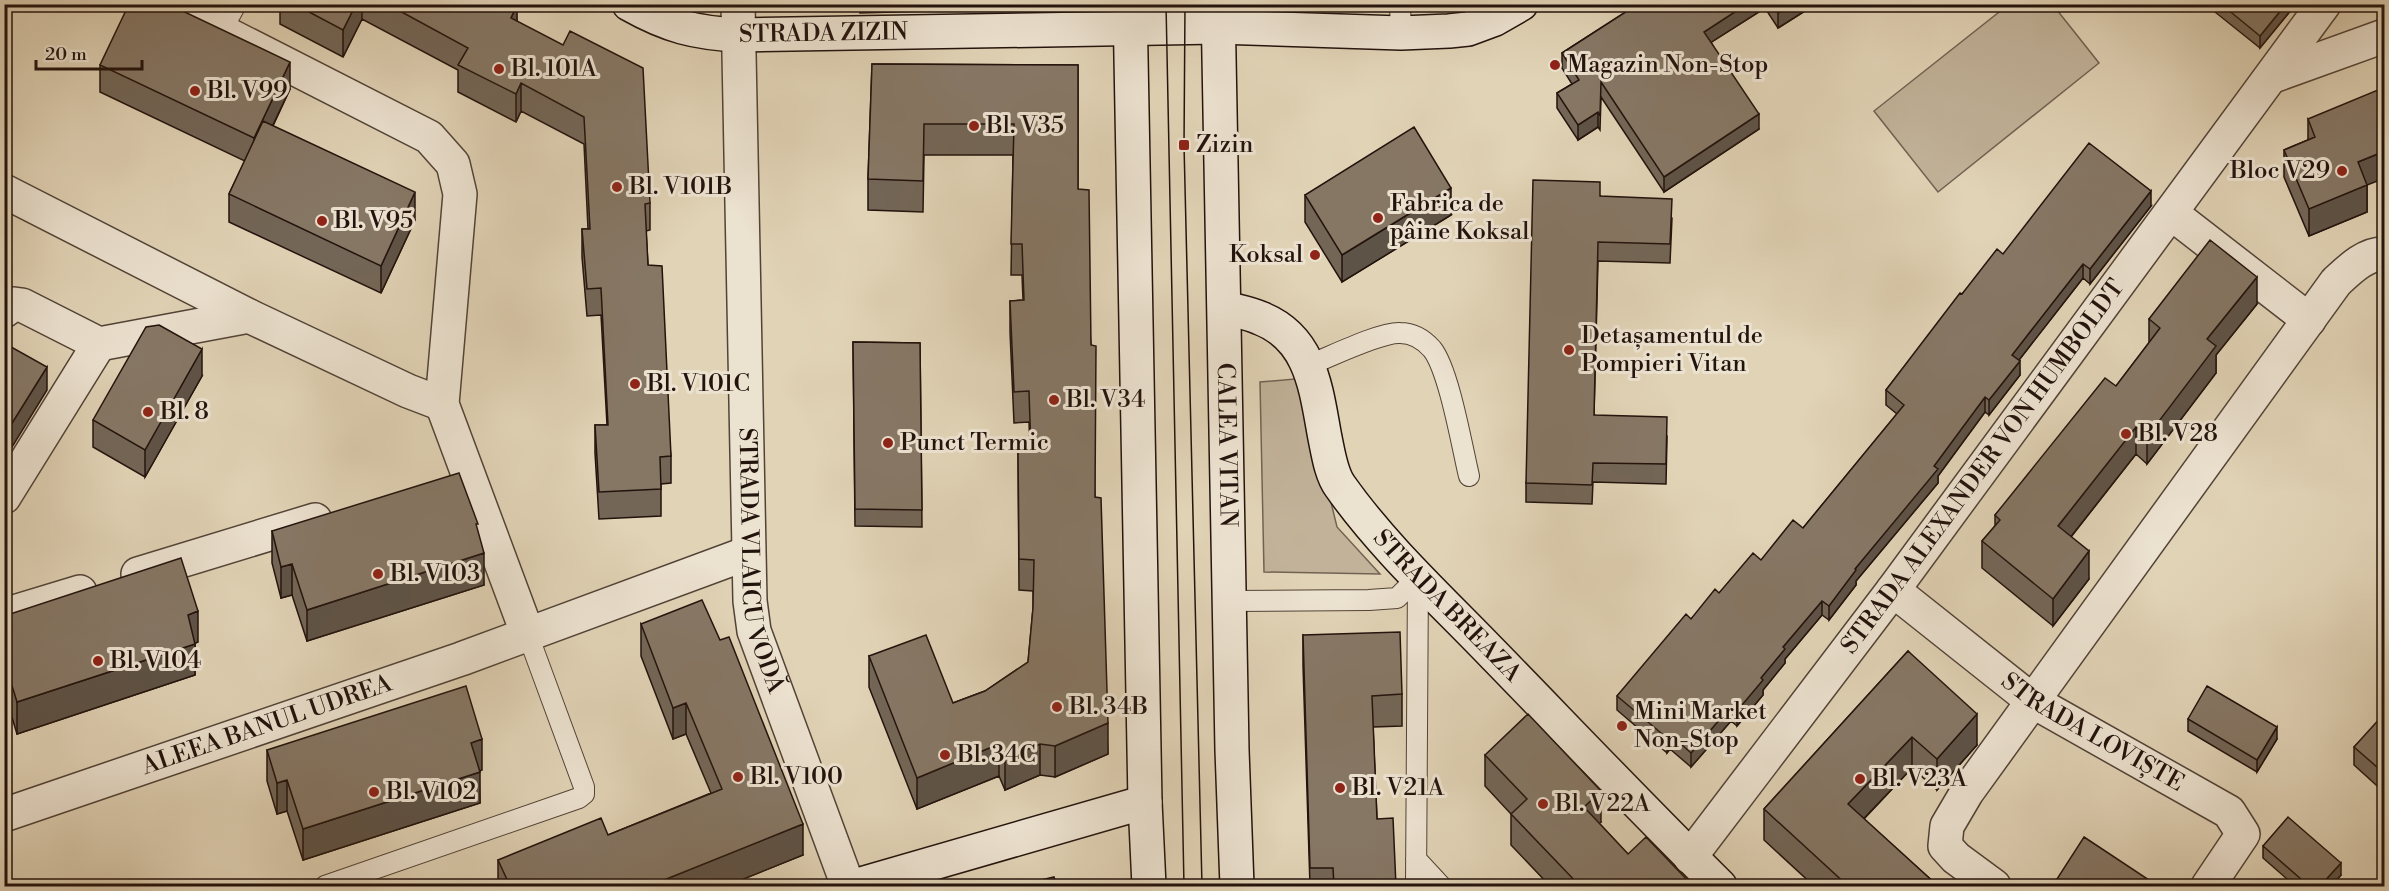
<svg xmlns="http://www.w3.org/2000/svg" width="2389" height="891" font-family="'Libre Bodoni',serif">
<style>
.green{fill:#c1b299;stroke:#726253;stroke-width:1.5}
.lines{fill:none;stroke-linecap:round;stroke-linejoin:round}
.lane-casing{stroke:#524337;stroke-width:22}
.street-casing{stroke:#524337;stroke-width:36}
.secondary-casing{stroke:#23130d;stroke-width:36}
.lane{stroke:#ece2d0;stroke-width:20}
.street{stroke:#ece2d0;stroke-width:33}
.secondary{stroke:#ece2d0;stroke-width:33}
.tram{stroke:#23130d;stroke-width:1.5}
.wall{fill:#736657;stroke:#23130d;stroke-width:1.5}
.shaded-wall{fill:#5e5347;stroke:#23130d;stroke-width:1.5}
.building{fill:#867765;stroke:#23130d;stroke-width:1.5}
.poi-dot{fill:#8f2418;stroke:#ece2d0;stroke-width:2}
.labels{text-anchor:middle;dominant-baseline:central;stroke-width:6;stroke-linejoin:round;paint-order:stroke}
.street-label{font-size:24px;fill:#23130d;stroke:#ece2d0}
.poi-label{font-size:24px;fill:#23130d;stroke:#ece2d0;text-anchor:start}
</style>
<rect width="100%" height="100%" fill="#e1d3b6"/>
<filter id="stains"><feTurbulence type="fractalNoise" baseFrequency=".00333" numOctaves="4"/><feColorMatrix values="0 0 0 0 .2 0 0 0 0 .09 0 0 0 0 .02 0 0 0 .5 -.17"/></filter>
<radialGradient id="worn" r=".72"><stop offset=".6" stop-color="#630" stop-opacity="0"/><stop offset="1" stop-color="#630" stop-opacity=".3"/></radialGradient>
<path class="green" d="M2008 5H2053L2099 63 1938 192 1874 111Z
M1306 378 1307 404 1337 527 1380 574 1264 572 1260 382Z"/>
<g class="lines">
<defs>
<path id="lane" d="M1400 4 1401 33
M222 30 236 4
M1309 365C1330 357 1380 332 1400 333 1413 333 1424 340 1432 349 1449 370 1462 447 1469 476
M1230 601 1369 600 1397 598 1418 577
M1416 859 1441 886
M325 886 579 798 584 794V787L528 635
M1416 886 1418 577"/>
<g id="street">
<path d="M168 4 429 137 453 164 460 194 442 404 528 635"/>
<path id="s1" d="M738 4 750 601 754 631 848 886"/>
<path d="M2273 76 2384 36"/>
<path d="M4 191 249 316 408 391 442 404"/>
<path d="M2171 213 2309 320"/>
<path d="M4 311 14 304 22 305 99 344 249 316"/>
<path d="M4 497 99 344"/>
<path d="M138 574 315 520"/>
<path id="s2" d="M1893 590 2034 702 2229 812 2243 834 2208 886"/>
<path d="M4 615 80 592"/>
<path id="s3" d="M4 815 461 659 748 553"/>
<path id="s4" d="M1690 857 1893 590 2324 4"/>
<path d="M1994 886 1956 858 1945 846 1947 826 1967 792 2336 282C2349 270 2366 253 2384 254"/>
</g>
<g id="secondary">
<path id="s5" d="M629 4C668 26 695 33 739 35L1218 27 1401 33 1449 31 1468 29 1495 19 1521 4"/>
<path d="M1130 4 1145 802 1149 886"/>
<path id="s6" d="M1218 4 1232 750 1237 886"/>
<path id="s7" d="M1225 308C1236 311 1249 313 1260 318 1312 338 1316 390 1325 438 1328 452 1331 474 1340 486 1383 547 1440 599 1492 653 1568 731 1643 810 1720 886"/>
<path d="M854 886 1145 802"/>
</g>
</defs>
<use href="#lane" class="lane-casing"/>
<use href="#street" class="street-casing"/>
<use href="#secondary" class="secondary-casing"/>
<use href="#lane" class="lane"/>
<use href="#street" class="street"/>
<use href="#secondary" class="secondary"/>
<path class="tram" d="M1166 4 1184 886
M1185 4 1184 145 1202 886"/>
</g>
<path class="wall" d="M280 4H516L517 21 650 203V230L646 231 648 265 671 456V483L661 484V516L599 519 595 453V425H607L601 315 587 316 582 257V229H588L584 144 521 111 516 122 458 92V70L362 19 343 57 280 24Z
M860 4H1069V7L860 13Z
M1638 4H1816L1778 28 1765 8 1711 42 1759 129 1664 192 1601 97 1600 130 1598 127 1578 140 1557 108V93L1572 84 1562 68V53Z
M2215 4H2296L2260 48 2215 12Z
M872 64 1078 65V189L1091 345 1095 497 1108 754 1055 777 1040 775 1005 790 999 776 917 809 869 687V656L953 703 985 691 1028 662 1033 608V591L1019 590 1018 451H1030L1029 422 1014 423 1010 332V301L1023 300 1022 275H1011L1013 155H924L923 212 868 210V179Z
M100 65 290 89 273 126 415 220 381 293 229 222V194L245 161 100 92Z
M2308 119 2367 185V212L2309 236 2284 177V150L2308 140Z
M1305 195 1451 215 1342 282 1305 222Z
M1600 196 1672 218 1670 263 1598 261 1594 415 1667 436 1666 484 1593 482 1592 504 1526 502V483Z
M2151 206 2090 284 2083 278 2019 360 2020 375 1989 415 1985 412 1938 476V483L1856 581V585L1829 620 1822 615 1785 659V663L1763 690V695L1737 726 1731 721 1691 767 1670 749 1667 753 1617 710V696L1691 619 1719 593 1803 528 1897 414 1886 405V390L1962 294 2003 254Z
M2257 304 2216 355V373L2147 464 2136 454 2071 537 2089 579 2053 626 1982 568V541L1995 526V515L2116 386 2149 343V319Z
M853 342 920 343 922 527 855 526Z
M202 376 145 477 93 447V420Z
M272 531 478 532 484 585 307 641 292 595 281 598 272 563Z
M4 616 198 642 195 643V675L17 734 4 691Z
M641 624 803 855 726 886H498V860L608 835 711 793 686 734 673 739 641 656Z
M1303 635 1402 694V726L1373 727 1377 819 1396 886H1310L1303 666Z
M1908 651 1977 745 1937 790 1912 768 1864 819 1938 886H1814L1764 840V809Z
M2385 716V793L2354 765V747Z
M2188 719 2277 739 2257 772 2188 731Z
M267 750 482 770 479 771 480 803 303 860 287 811 277 814 267 781Z
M1485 755 1601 822 1599 823 1628 854 1693 886H1550L1511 845V814L1485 786Z
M2263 846 2341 875 2331 886H2295L2263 858Z
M2057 879 2149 886H2057Z"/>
<path class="shaded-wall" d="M356 4H362V19L343 57V30Z
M1747 4H1765V8L1704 47V32Z
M1792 4H1816L1778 28V13Z
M2286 4H2296L2260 48V36Z
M517 5V32L511 18Z
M290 62V89L254 165V138Z
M521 83V111L516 122V94Z
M1598 112V127L1578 140V125Z
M1759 114V129L1664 192V177Z
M2385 151V178L2367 185V212L2309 236V209L2358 162Z
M1451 188V215L1342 282V255Z
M2151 191V206L2090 284V269Z
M415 192V220L381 293V266Z
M2083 264V278L2012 369V355Z
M2257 277V304L2216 355V373L2147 464V437L2207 339Z
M202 349V376L145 477V450Z
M2020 361V375L1989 415V400Z
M47 367V390L4 460V436Z
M1985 397V412L1938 476V483L1856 581V585L1829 620V606L1855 569 1934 466Z
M2136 427V454L2058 553V526Z
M2089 551V579L2053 626V599Z
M484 553V585L307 641V610Z
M292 564V595L281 598V567Z
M1822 601V615L1785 659V663L1763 690V695L1737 726V711L1783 647Z
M198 611V642L188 646V615Z
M195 644V675L17 734V702Z
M686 703V734L673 739V708Z
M1731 706V721L1691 767V753Z
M1977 714V745L1937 790V759Z
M1108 723V754L1055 777V746Z
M2277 727V739L2257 772V760Z
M1670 734V749L1667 753V738Z
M1912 737V768L1848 835V804Z
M482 739V770L471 774V743Z
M999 744V776L917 809V778Z
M1040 744V775L1005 790V759Z
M480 772V803L303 860V829Z
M287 780V811L277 814V783Z
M1601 791V822L1584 838V807Z
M803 824V855L726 886H649Z
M2341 863V875L2331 886H2320Z"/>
<path class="building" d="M129 4H168L290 62 254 138 100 65Z
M294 4H356L343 30Z
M387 4H516L517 5 511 18 563 45 570 31 643 68 650 203 645 204 648 265 662 266 671 456 660 457 661 489 599 492 595 425H608L601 288 587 289 582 229H590L584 117 521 83 516 94 458 65 468 48Z
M1638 4H1747L1704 32 1759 114 1664 177 1601 82 1600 116 1598 112 1578 125 1557 93 1579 80 1562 53Z
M1772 4H1792L1778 13Z
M2221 4H2286L2260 36Z
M872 64 1078 65V189L1089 190 1091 345 1096 346 1095 497 1101 498 1108 723 1055 746 1040 744 1005 759 999 744 917 778 869 656 926 635 953 703 985 691 1028 662 1033 608 1034 560 1019 559 1018 451H1031L1029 391 1014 392 1010 301 1024 300 1022 244H1011L1014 124H924L923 181 868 179Z
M2385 87V151L2358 162 2367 185 2309 209 2284 150 2315 137 2308 119Z
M263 121 415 192 381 266 229 194Z
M1414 127 1451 188 1342 255 1305 195Z
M2089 143 2151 191 2090 269 2083 264 2012 355 2020 361 1989 400 1985 397 1934 466 1938 469 1855 569 1856 570 1829 606 1822 601 1783 647 1785 649 1761 678 1763 680 1737 711 1731 706 1691 753 1670 734 1667 738 1617 696 1686 614 1691 619 1715 589 1719 593 1753 553 1761 560 1793 520 1803 528 1904 405 1886 390 1960 293 1962 294 1997 249 2003 254Z
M1533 180 1600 182V196L1672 199 1670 244 1598 242 1594 415 1667 417 1666 464 1593 463 1592 485 1526 483Z
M2210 240 2257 277 2207 339 2216 346 2147 437 2136 427 2058 526 2089 551 2053 599 1982 541 2000 520 1995 515 2105 378 2116 386 2160 328 2149 319Z
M159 325 202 349 145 450 93 420 146 327Z
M853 342 920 343 922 510 855 509Z
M4 343 47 367 4 436Z
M459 473 478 524H476L484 553 307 610 292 564 281 567 272 531Z
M181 558 198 611 188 615 195 644 17 702 4 660V616Z
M702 600 720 640 729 637 803 824 649 886H510L498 860 601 818 608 835 722 789 686 703 673 708 641 624Z
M1400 632 1402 694 1372 696 1377 819 1393 818 1396 886H1334L1333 868H1310L1303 635Z
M1908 651 1977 714 1937 759 1912 737 1848 804 1938 886H1848L1764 809Z
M466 686 482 739 471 743 480 772 303 829 287 780 277 783 267 750Z
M2207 686 2277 727 2257 760 2188 719Z
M1528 714 1601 791 1584 807 1628 854 1646 837 1693 886H1602L1600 885 1598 886H1580L1511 814 1527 799 1485 755Z
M2383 715 2385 716V774L2354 747Z
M2288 817 2341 863 2320 886H2309L2263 846Z
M2084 837 2149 880 2145 886H2069L2057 879Z
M1054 877 1057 886H1016Z
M999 882 1001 886H988Z
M1955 882 1960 886H1950Z"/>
<g class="poi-dot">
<circle cx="1555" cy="65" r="6"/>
<circle cx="499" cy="69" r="6"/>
<circle cx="195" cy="91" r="6"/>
<circle cx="974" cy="126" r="6"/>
<rect x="1178" y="139" width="12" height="12" rx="3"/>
<circle cx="2342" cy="171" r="6"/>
<circle cx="617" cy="187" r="6"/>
<circle cx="1378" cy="218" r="6"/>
<circle cx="322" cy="221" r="6"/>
<circle cx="1315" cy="255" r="6"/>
<circle cx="1569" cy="350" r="6"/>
<circle cx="635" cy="384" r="6"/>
<circle cx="1054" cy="400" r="6"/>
<circle cx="148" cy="412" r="6"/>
<circle cx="2126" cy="434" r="6"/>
<circle cx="888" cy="443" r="6"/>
<circle cx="378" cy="574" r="6"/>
<circle cx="98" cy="661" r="6"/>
<circle cx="1057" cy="707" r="6"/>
<circle cx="1622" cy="726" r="6"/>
<circle cx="945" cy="755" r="6"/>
<circle cx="738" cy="777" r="6"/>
<circle cx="1860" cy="779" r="6"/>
<circle cx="1340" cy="788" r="6"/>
<circle cx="374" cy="792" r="6"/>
<circle cx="1543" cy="804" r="6"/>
</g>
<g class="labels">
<g class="street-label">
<text stroke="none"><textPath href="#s5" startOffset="200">STRADA ZIZIN</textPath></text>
<text stroke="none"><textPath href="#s6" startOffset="441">CALEA VITAN</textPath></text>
<text stroke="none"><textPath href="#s4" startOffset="488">STRADA ALEXANDER VON HUMBOLDT</textPath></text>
<text stroke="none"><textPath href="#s1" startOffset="558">STRADA VLAICU VODĂ</textPath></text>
<text stroke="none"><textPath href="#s7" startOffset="392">STRADA BREAZA</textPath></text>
<text stroke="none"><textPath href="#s3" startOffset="278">ALEEA BANUL UDREA</textPath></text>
<text stroke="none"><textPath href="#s2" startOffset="246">STRADA LOVIȘTE</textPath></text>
</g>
<g class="poi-label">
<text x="1567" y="65">Magazin Non-Stop</text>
<text x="511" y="69">Bl. 101A</text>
<text x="207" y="91">Bl. V99</text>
<text x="986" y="126">Bl. V35</text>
<text x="1196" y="145">Zizin</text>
<text x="2330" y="171" text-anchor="end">Bloc V29</text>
<text x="629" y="187">Bl. V101B</text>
<text x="1390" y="204">Fabrica de<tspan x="1390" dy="28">pâine Koksal</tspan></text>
<text x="334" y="221">Bl. V95</text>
<text x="1303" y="255" text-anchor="end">Koksal</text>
<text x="1581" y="336">Detașamentul de<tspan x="1581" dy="28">Pompieri Vitan</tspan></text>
<text x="647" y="384">Bl. V101C</text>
<text x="1066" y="400">Bl. V34</text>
<text x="160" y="412">Bl. 8</text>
<text x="2138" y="434">Bl. V28</text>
<text x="900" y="443">Punct Termic</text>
<text x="390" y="574">Bl. V103</text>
<text x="110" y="661">Bl. V104</text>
<text x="1069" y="707">Bl. 34B</text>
<text x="1634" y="712">Mini Market<tspan x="1634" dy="28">Non-Stop</tspan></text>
<text x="957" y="755">Bl. 34C</text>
<text x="750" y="777">Bl. V100</text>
<text x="1872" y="779">Bl. V23A</text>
<text x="1352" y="788">Bl. V21A</text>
<text x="386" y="792">Bl. V102</text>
<text x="1555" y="804">Bl. V22A</text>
</g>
</g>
<rect width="2389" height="891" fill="none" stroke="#e1d3b6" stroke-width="24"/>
<rect x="6" y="6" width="2377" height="879" fill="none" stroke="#23130d" stroke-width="3"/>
<rect x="12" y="12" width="2365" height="867" fill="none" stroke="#23130d" stroke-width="1.5"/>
<path d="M36 60v9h106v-9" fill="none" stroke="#23130d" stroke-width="3"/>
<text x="45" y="60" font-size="18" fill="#23130d" stroke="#ece2d0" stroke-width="4.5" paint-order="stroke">20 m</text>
<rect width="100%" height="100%" filter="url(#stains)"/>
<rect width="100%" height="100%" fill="url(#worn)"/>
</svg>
